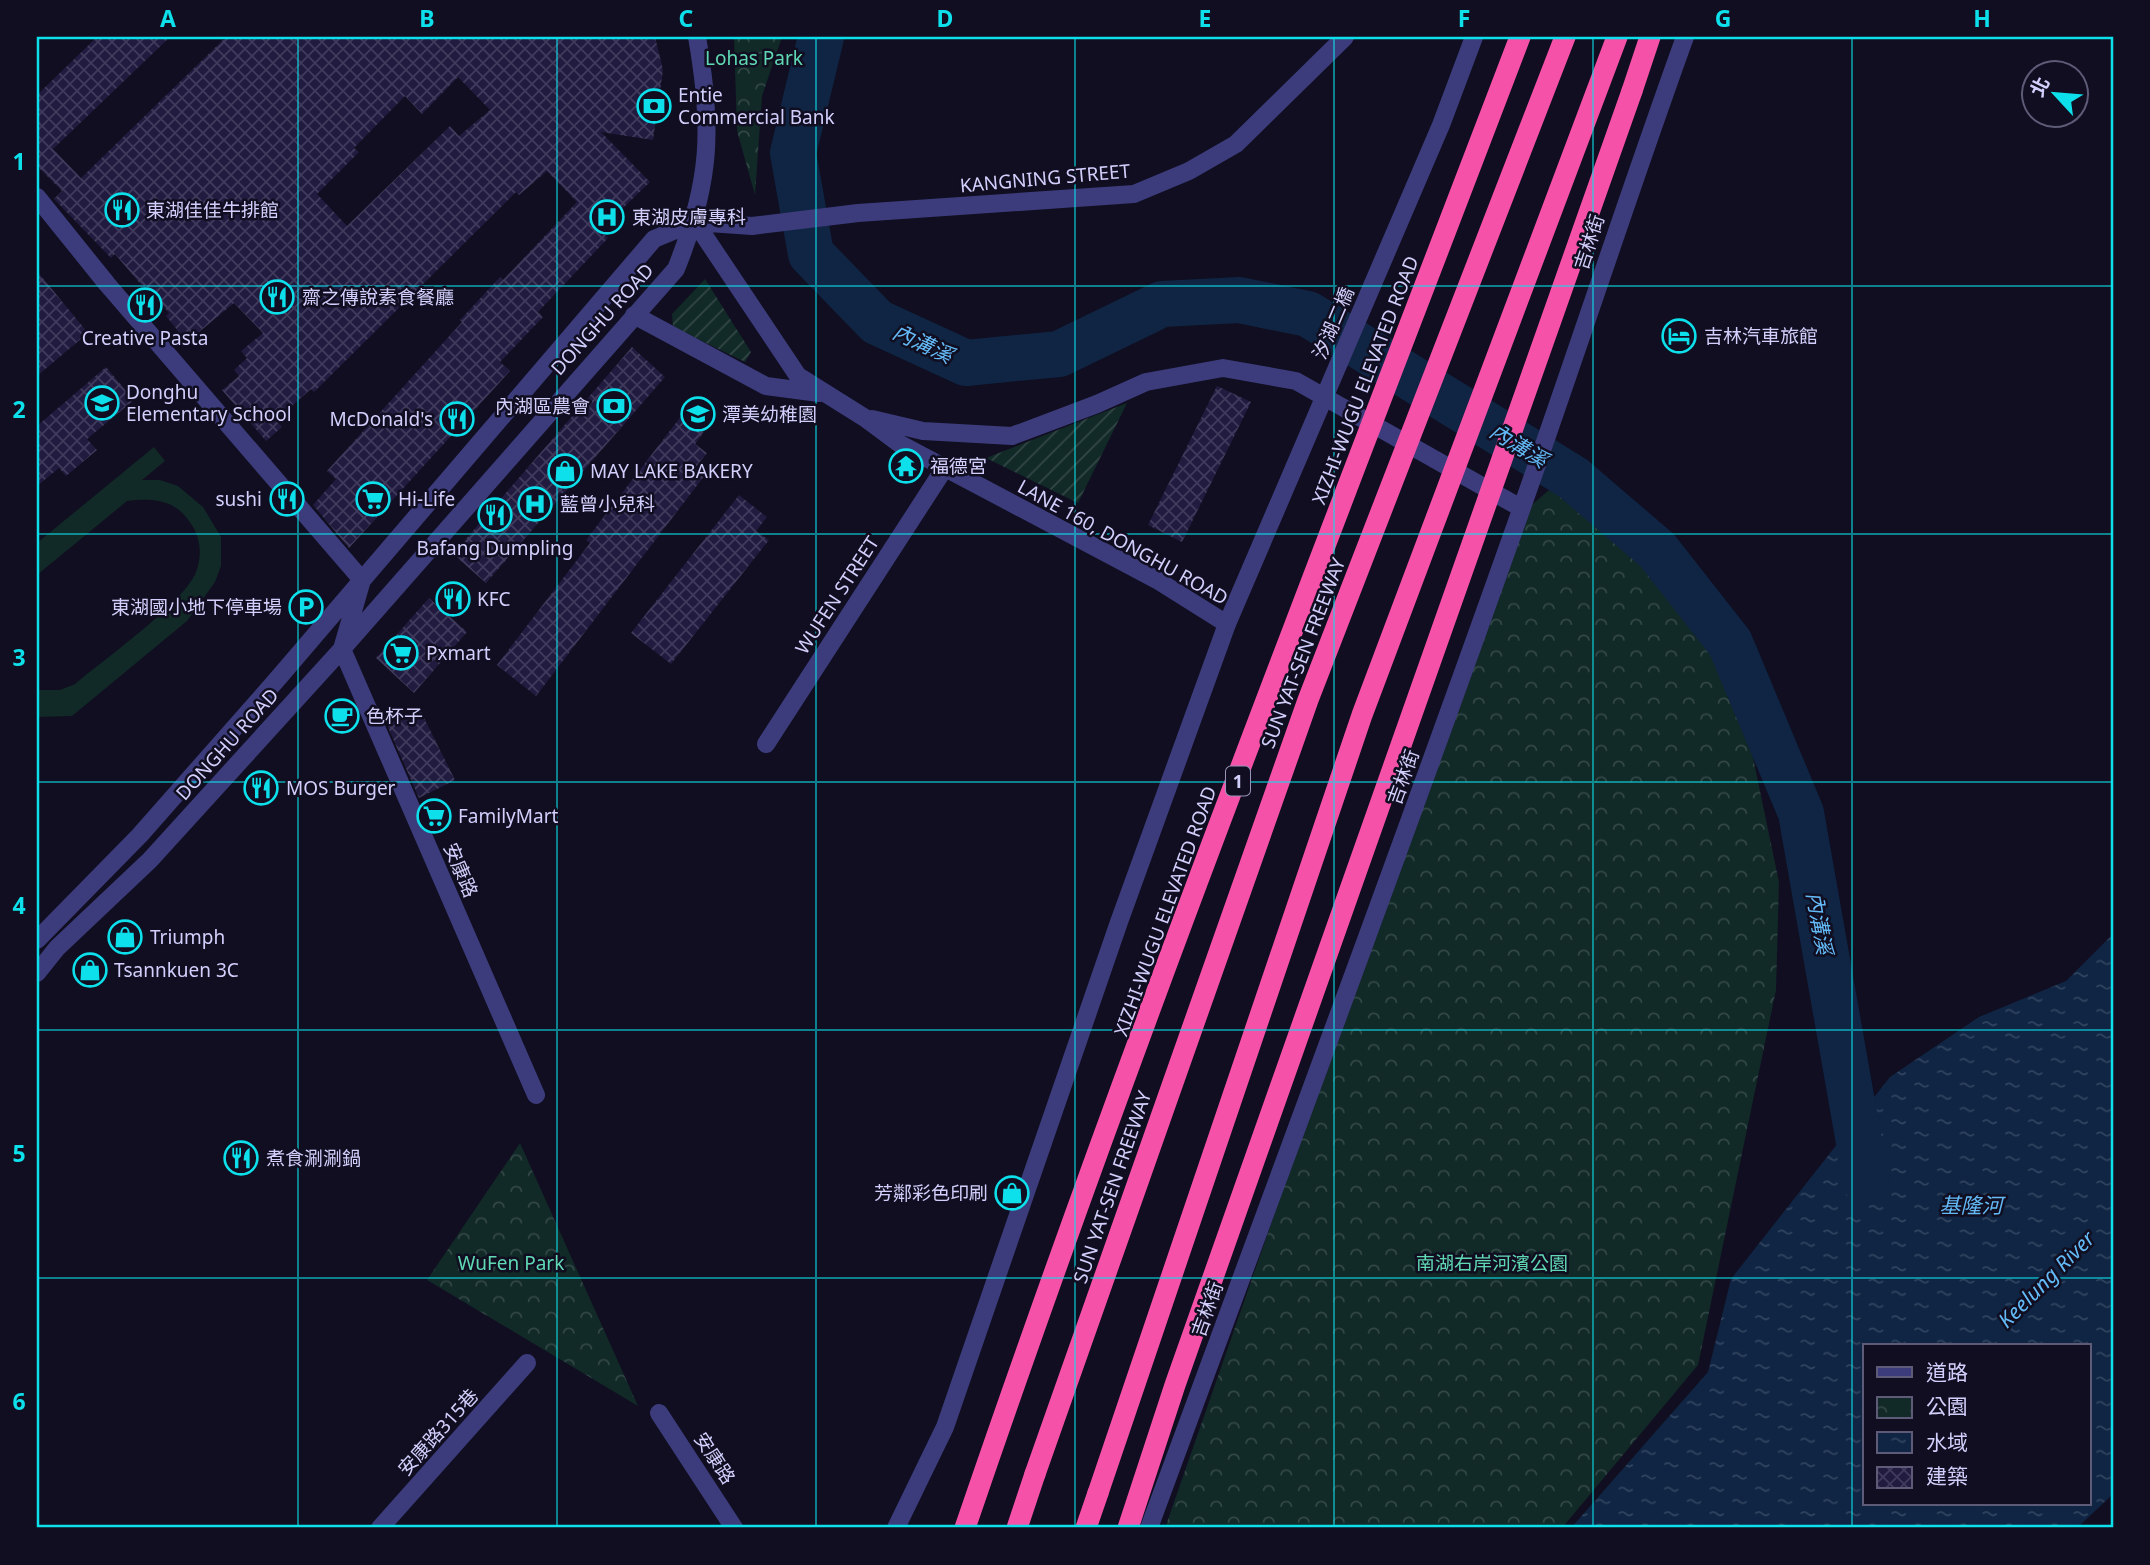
<svg xmlns="http://www.w3.org/2000/svg" width="2150" height="1565" font-family="'Noto Sans','Noto Sans TC',sans-serif">
<style>
.park{fill:url(#park-crowns)}
.garden{fill:url(#garden-furrows)}
.pitch{fill:#112927}
.water{fill:url(#water-ripples);fill-rule:evenodd}
.lines{fill:none;stroke-linecap:round;stroke-linejoin:round}
.river{stroke:#0f2543;stroke-width:46}
.building{fill:url(#building-cross-hatch);fill-rule:evenodd}
.minor{stroke:#3c3c7c;stroke-width:18}
.highway{stroke:#f651a8;stroke-width:21}
.minor-bridge{stroke:#3c3c7c;stroke-width:18}
.highway-bridge{stroke:#f651a8;stroke-width:21}
.grid{fill:none;stroke:#0de0eb;stroke-width:2;stroke-opacity:0.55}
.labels{text-anchor:middle;dominant-baseline:central;stroke-width:5;stroke-linejoin:round;paint-order:stroke}
.shield{fill:#100e20;stroke:#9895ba;stroke-width:2}
.shield-label{font-size:18px;font-weight:bold;fill:#d2cffc}
.park-label{font-size:19px;fill:#60d8b4;stroke:#100e20}
.poi-label{font-size:19px;fill:#d2cffc;stroke:#100e20;text-anchor:start}
.street-label{font-size:19px;fill:#d2cffc;stroke:#100e20}
.water-label{font-size:21px;font-style:italic;fill:#63baf7;stroke:#100e20}
.neatline{fill:none;stroke:#0de0eb;stroke-width:2.5}
.grid-label{font-size:23px;text-anchor:middle;font-weight:bold;fill:#0de0eb}
</style>
<defs>
<pattern id="park-crowns" width="20" height="18" patternUnits="userSpaceOnUse" patternTransform="scale(1.75)"><rect width="20" height="18" fill="#112927"/><path d="M2 6a3 3 0 1 1 6 0M12 15a3 3 0 1 1 6 0" fill="none" stroke="#334747"/></pattern>
<pattern id="garden-furrows" width="10" height="10" patternUnits="userSpaceOnUse" patternTransform="scale(1.75)"><rect width="10" height="10" fill="#112927"/><path d="M-1 1l2-2M0 10L10 0M9 11l2-2" fill="none" stroke="#334747"/></pattern>
<pattern id="water-ripples" width="26" height="14" patternUnits="userSpaceOnUse" patternTransform="scale(1.75)"><rect width="26" height="14" fill="#0f2543"/><path d="M2 4q2-2 4 0t4 0M15 11q2-2 4 0t4 0" fill="none" stroke="#31445f"/></pattern>
<pattern id="building-cross-hatch" width="8" height="8" patternUnits="userSpaceOnUse" patternTransform="scale(1.75)"><rect width="8" height="8" fill="#211b40"/><path d="M0 0l8 8M0 8l8-8" fill="none" stroke="#403b5c"/></pattern>
</defs>
<rect width="100%" height="100%" fill="#100e20"/>
<path class="park" d="M734 37H782L762 96 755 195 737 131Z
M1555 485 1591 514 1697 619 1746 724 1779 882 1776 990 1698 1365 1562 1528H1165L1329 1058 1528 508Z
M520 1143 638 1406 427 1280Z"/>
<path class="garden" d="M705 279 751 352 745 362 673 327 672 314Z
M1127 403 1078 503 986 458Z"/>
<path class="pitch" d="M154 447 165 461 142 480H160L178 486 203 507 221 537V566L215 582 187 621 72 716 37 717V690H60L75 684C103 660 184 603 196 572 203 554 200 535 189 521 174 499 151 498 127 501L37 575V543Z"/>
<path class="water" d="M2113 934V1494L2077 1528H1571L1708 1372 1731 1279 1890 1077 1979 1017 2066 981ZM1865 1346H2089V1504H1865Z"/>
<g class="lines">
<path class="river" d="M821 37 793 153 811 254 877 322 966 363 1059 354 1162 304 1239 300 1308 314 1573 478 1657 550 1730 643 1801 813 1866 1182"/>
</g>
<path class="building" d="M97 37H170L53 149 81 178 226 37H655L663 70 653 140 601 132 650 182 600 230 608 238 538 312 543 317 500 362 510 371 349 548 313 505 336 479 327 471 462 322 460 320 500 277 503 280 577 202 547 171 519 195 516 192 314 392 311 389 276 420 282 427 266 441 222 390 239 376 234 370 247 358 241 351 263 333 234 303 187 342 166 316 169 313 146 285 143 287 115 254 111 258 54 199 62 191 37 166V95ZM458 77 490 110 459 136 450 126 347 226 317 194 359 152 354 148 405 96 422 114Z
M37 271 88 333 37 376Z
M632 347 665 377 486 583 453 554Z
M106 367 134 400 87 439 97 450 66 476 59 468 37 486V426Z
M1217 386 1251 402 1182 542 1148 525Z
M682 415 704 432 695 444 707 453 695 468 705 475 536 696 497 665 590 543 586 540Z
M739 495 767 517 756 531 769 540 671 664 631 633Z
M429 598 467 632 414 693 376 658Z
M419 708 455 780 419 798 387 725Z"/>
<g class="lines">
<path class="minor" d="M37 197 107 284 362 580 342 649 536 1095
M695 222 798 376 865 418 900 444 1157 580 1227 624 1119 922 945 1427 896 1528
M634 315 766 386 819 393
M872 419 923 431 1012 436 1097 404 1146 382 1223 368 1296 381 1521 508
M766 744 944 469
M37 940 140 835 280 676 654 239 695 222 752 226 858 213 1134 194 1189 171 1236 144 1345 37
M37 973 57 948 150 860 342 649 676 269C711 182 713 128 697 37
M659 1413 734 1528
M380 1528 527 1363
M1149 1528C1276 1184 1404 841 1526 496 1580 343 1630 189 1685 37"/>
<path class="highway" d="M1632 91 1650 37
M1017 1528 1035 1474
M1086 1528 1098 1493"/>
<path class="minor-bridge" d="M1227 624 1441 125 1474 37"/>
<path class="highway-bridge" d="M1035 1474 1308 700 1565 37
M1098 1493 1362 715 1617 37
M965 1528C1136 1027 1331 532 1520 37
M1128 1528 1175 1385 1632 91"/>
</g>
<path class="grid" d="M298 37V1528M557 37V1528M816 37V1528M1075 37V1528M1334 37V1528M1593 37V1528M1852 37V1528M37 286H2113M37 534H2113M37 782H2113M37 1030H2113M37 1278H2113"/>
<defs>
<symbol id="bank-ring" viewBox="-11 -11 22 22"><circle r="9.5" fill="#100e20" stroke="#0de0eb" stroke-width="1.5"/><path d="M-6-4H6V4H-6ZM0-2.3a2.3 2.3 0 1 0 0 4.6a2.3 2.3 0 1 0 0-4.6Z" fill="#0de0eb"/></symbol>
<symbol id="restaurant-ring" viewBox="-11 -11 22 22"><circle r="9.5" fill="#100e20" stroke="#0de0eb" stroke-width="1.5"/><path d="M-5-6h1v4h1v-4h1v4h1v-4h1v5L-1.5 .5V6h-2V.5L-5-1ZM5-6V6H3V1.5H1.5Q1.5-4 5-6Z" fill="#0de0eb"/></symbol>
<symbol id="hospital-ring" viewBox="-11 -11 22 22"><circle r="9.5" fill="#100e20" stroke="#0de0eb" stroke-width="1.5"/><path d="M-5-5h3v3.5h4V-5h3V5h-3V1.5h-4V5h-3Z" fill="#0de0eb"/></symbol>
<symbol id="hotel-ring" viewBox="-11 -11 22 22"><circle r="9.5" fill="#100e20" stroke="#0de0eb" stroke-width="1.5"/><path d="M-6-4.5h1.5V1H6V5H4.5V3h-9V5H-6ZM-4 0a1.8 1.8 0 1 1 3.6 0ZM.5 0V-2.5h3Q6-2.5 6 0Z" fill="#0de0eb"/></symbol>
<symbol id="school-ring" viewBox="-11 -11 22 22"><circle r="9.5" fill="#100e20" stroke="#0de0eb" stroke-width="1.5"/><path d="M0-5L7-2L0 1L-7-2ZM-4 1L0 2.5L4 1V4Q0 6-4 4Z" fill="#0de0eb"/></symbol>
<symbol id="temple-ring" viewBox="-11 -11 22 22"><circle r="9.5" fill="#100e20" stroke="#0de0eb" stroke-width="1.5"/><path d="M0-6L5-2H3V0L6.5 2.5H4V6H1.5V3h-3V6H-4V2.5H-6.5L-3 0V-2H-5Z" fill="#0de0eb"/></symbol>
<symbol id="shop-ring" viewBox="-11 -11 22 22"><circle r="9.5" fill="#100e20" stroke="#0de0eb" stroke-width="1.5"/><path d="M-5-2.5h2.3a2.7 3.5 0 0 1 5.4 0H5L5.5 6h-11ZM-1.5-2.5h3a1.5 2.3 0 0 0-3 0Z" fill="#0de0eb"/></symbol>
<symbol id="supermarket-ring" viewBox="-11 -11 22 22"><circle r="9.5" fill="#100e20" stroke="#0de0eb" stroke-width="1.5"/><path d="M-6-5.5h2.5l.6 2H6L4.5 2H-2.5L-4.4-4H-6ZM-1.5 3.2a1.3 1.3 0 1 0 .1 0ZM3 3.2a1.3 1.3 0 1 0 .1 0Z" fill="#0de0eb"/></symbol>
<symbol id="parking-ring" viewBox="-11 -11 22 22"><circle r="9.5" fill="#100e20" stroke="#0de0eb" stroke-width="1.5"/><path d="M-3.5-5.5H1a3.5 3.5 0 0 1 0 7H-1V5.5H-3.5ZM-1-3.4V-.6H.8a1.4 1.4 0 0 0 0-2.8Z" fill="#0de0eb"/></symbol>
<symbol id="cafe-ring" viewBox="-11 -11 22 22"><circle r="9.5" fill="#100e20" stroke="#0de0eb" stroke-width="1.5"/><path d="M-5.5-4.5H6V0H3Q3 3.5 0 3.5H-2.5Q-5.5 3.5-5.5 0ZM3-3.2v2h1.7v-2ZM-6 4.5H4V6H-6Z" fill="#0de0eb"/></symbol>
</defs>
<g fill-rule="evenodd">
<use href="#bank-ring" x="635" y="87" width="38" height="38"/>
<use href="#restaurant-ring" x="103" y="191" width="38" height="38"/>
<use href="#hospital-ring" x="588" y="198" width="38" height="38"/>
<use href="#restaurant-ring" x="258" y="278" width="38" height="38"/>
<use href="#restaurant-ring" x="126" y="286" width="38" height="38"/>
<use href="#hotel-ring" x="1660" y="317" width="38" height="38"/>
<use href="#school-ring" x="83" y="384" width="38" height="38"/>
<use href="#bank-ring" x="595" y="387" width="38" height="38"/>
<use href="#school-ring" x="679" y="395" width="38" height="38"/>
<use href="#restaurant-ring" x="438" y="400" width="38" height="38"/>
<use href="#temple-ring" x="887" y="447" width="38" height="38"/>
<use href="#shop-ring" x="546" y="452" width="38" height="38"/>
<use href="#restaurant-ring" x="268" y="480" width="38" height="38"/>
<use href="#supermarket-ring" x="354" y="480" width="38" height="38"/>
<use href="#hospital-ring" x="516" y="485" width="38" height="38"/>
<use href="#restaurant-ring" x="476" y="496" width="38" height="38"/>
<use href="#restaurant-ring" x="434" y="580" width="38" height="38"/>
<use href="#parking-ring" x="287" y="588" width="38" height="38"/>
<use href="#supermarket-ring" x="382" y="634" width="38" height="38"/>
<use href="#cafe-ring" x="323" y="697" width="38" height="38"/>
<use href="#restaurant-ring" x="242" y="769" width="38" height="38"/>
<use href="#supermarket-ring" x="415" y="797" width="38" height="38"/>
<use href="#shop-ring" x="106" y="918" width="38" height="38"/>
<use href="#shop-ring" x="71" y="951" width="38" height="38"/>
<use href="#restaurant-ring" x="222" y="1139" width="38" height="38"/>
<use href="#shop-ring" x="993" y="1174" width="38" height="38"/>
</g>
<g class="labels">
<rect class="shield" x="1226" y="766.5" width="24" height="29" rx="5"/>
<g class="shield-label">
<text x="1238" y="781">1</text>
</g>
<g class="park-label">
<text x="754" y="58">Lohas Park</text>
<text x="511" y="1263">WuFen Park</text>
<text x="1492" y="1263">南湖右岸河濱公園</text>
</g>
<g class="poi-label">
<text x="678" y="95">Entie<tspan x="678" dy="22">Commercial Bank</tspan></text>
<text x="146" y="210">東湖佳佳牛排館</text>
<text x="632" y="217">東湖皮膚專科</text>
<text x="302" y="297">齋之傳說素食餐廳</text>
<text x="1704" y="336">吉林汽車旅館</text>
<text x="145" y="338" text-anchor="middle">Creative Pasta</text>
<text x="126" y="392">Donghu<tspan x="126" dy="22">Elementary School</tspan></text>
<text x="590" y="406" text-anchor="end">內湖區農會</text>
<text x="722" y="414">潭美幼稚園</text>
<text x="433" y="419" text-anchor="end">McDonald's</text>
<text x="930" y="466">福德宮</text>
<text x="590" y="471">MAY LAKE BAKERY</text>
<text x="262" y="499" text-anchor="end">sushi</text>
<text x="398" y="499">Hi-Life</text>
<text x="560" y="504">藍曾小兒科</text>
<text x="495" y="548" text-anchor="middle">Bafang Dumpling</text>
<text x="477" y="599">KFC</text>
<text x="282" y="607" text-anchor="end">東湖國小地下停車場</text>
<text x="426" y="653">Pxmart</text>
<text x="366" y="716">色杯子</text>
<text x="286" y="788">MOS Burger</text>
<text x="458" y="816">FamilyMart</text>
<text x="150" y="937">Triumph</text>
<text x="114" y="970">Tsannkuen 3C</text>
<text x="266" y="1158">煮食涮涮鍋</text>
<text x="988" y="1193" text-anchor="end">芳鄰彩色印刷</text>
</g>
<g class="street-label">
<text transform="translate(1045 178) rotate(-5)">KANGNING STREET</text>
<text transform="translate(1589 242) rotate(-72)">吉林街</text>
<text transform="translate(602 319) rotate(-48)">DONGHU ROAD</text>
<text transform="translate(1333 323) rotate(-67)">汐湖二橋</text>
<text transform="translate(1365 380) rotate(-69)">XIZHI-WUGU ELEVATED ROAD</text>
<text transform="translate(1123 542) rotate(29)">LANE 160, DONGHU ROAD</text>
<text transform="translate(837 595) rotate(-57)">WUFEN STREET</text>
<text transform="translate(1303 653) rotate(-69)">SUN YAT-SEN FREEWAY</text>
<text transform="translate(227 744) rotate(-48)">DONGHU ROAD</text>
<text transform="translate(1403 777) rotate(-70)">吉林街</text>
<text transform="translate(461 870) rotate(67)">安康路</text>
<text transform="translate(1165 911) rotate(-70)">XIZHI-WUGU ELEVATED ROAD</text>
<text transform="translate(1112 1187) rotate(-71)">SUN YAT-SEN FREEWAY</text>
<text transform="translate(1207 1309) rotate(-70)">吉林街</text>
<text transform="translate(438 1432) rotate(-48)">安康路315巷</text>
<text transform="translate(715 1458) rotate(57)">安康路</text>
</g>
<g class="water-label">
<text transform="translate(923 343) rotate(25)">內溝溪</text>
<text transform="translate(1519 445) rotate(32)">內溝溪</text>
<text transform="translate(1820 923) rotate(80)">內溝溪</text>
<text x="1971" y="1205">基隆河</text>
<text transform="translate(2046 1279) rotate(-45)">Keelung River</text>
</g>
</g>
<rect width="2150" height="1565" fill="none" stroke="#100e20" stroke-width="77"/>
<rect x="1863" y="1344" width="228" height="161" fill="#100e20" stroke="#5e5b78" stroke-width="2"/>
<rect x="1877" y="1367" width="35" height="10" fill="#3c3c7c" stroke="#5e5b78" stroke-width="2"/>
<text x="1926" y="1380" font-size="21" fill="#d2cffc">道路</text>
<rect x="1877" y="1397" width="35" height="21" fill="url(#park-crowns)" stroke="#5e5b78" stroke-width="2"/>
<text x="1926" y="1414" font-size="21" fill="#d2cffc">公園</text>
<rect x="1877" y="1432" width="35" height="21" fill="url(#water-ripples)" stroke="#5e5b78" stroke-width="2"/>
<text x="1926" y="1450" font-size="21" fill="#d2cffc">水域</text>
<rect x="1877" y="1467" width="35" height="21" fill="url(#building-cross-hatch)" stroke="#5e5b78" stroke-width="2"/>
<text x="1926" y="1484" font-size="21" fill="#d2cffc">建築</text>
<g transform="translate(2055 94) rotate(296)"><circle r="33" fill="#100e20" stroke="#5e5b78" stroke-width="2"/>
<path d="M0-5L12 26L0 18L-12 26Z" fill="#0de0eb"/>
<text y="-10" font-size="19" font-weight="bold" text-anchor="middle" fill="#d2cffc">北</text>
</g>
<rect x="38" y="38" width="2074" height="1488" class="neatline"/>
<g class="grid-label">
<text x="168" y="27">A</text>
<text x="427" y="27">B</text>
<text x="686" y="27">C</text>
<text x="945" y="27">D</text>
<text x="1205" y="27">E</text>
<text x="1464" y="27">F</text>
<text x="1723" y="27">G</text>
<text x="1982" y="27">H</text>
<text x="19" y="170">1</text>
<text x="19" y="418">2</text>
<text x="19" y="666">3</text>
<text x="19" y="914">4</text>
<text x="19" y="1162">5</text>
<text x="19" y="1410">6</text>
</g>
</svg>
